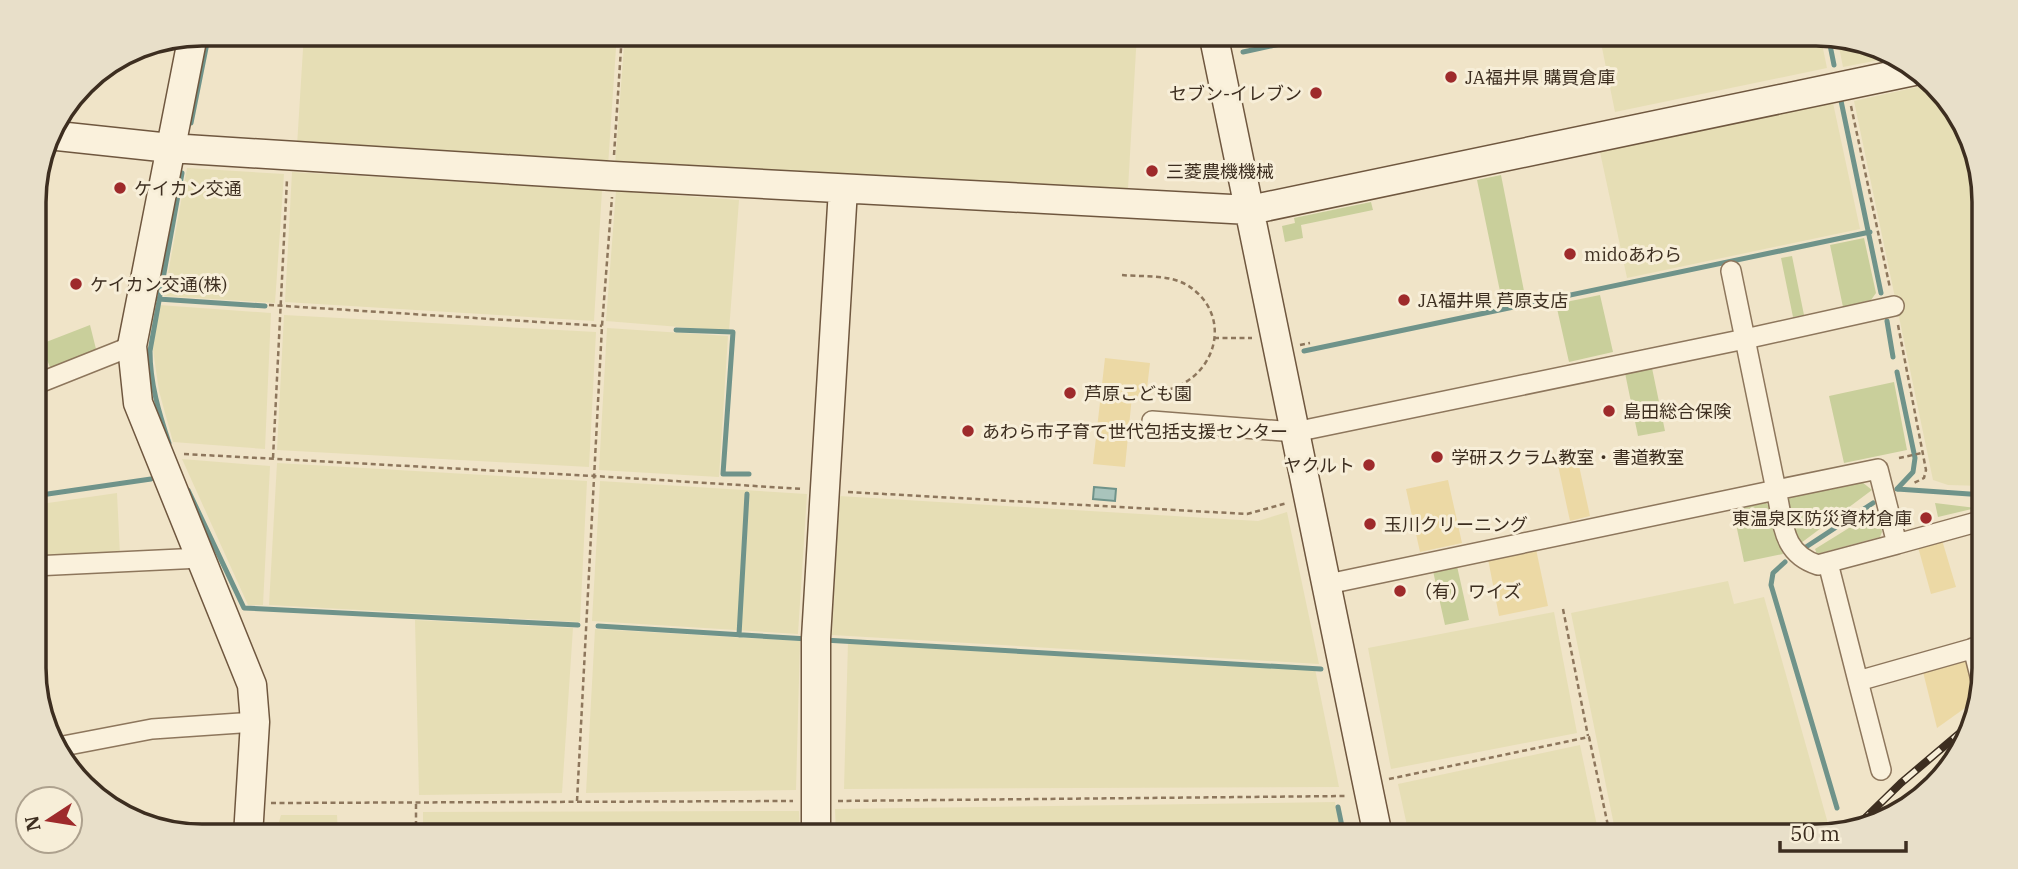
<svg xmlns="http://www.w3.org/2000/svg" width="2018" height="869" font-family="'IBM Plex Serif','Noto Sans JP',serif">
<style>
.farmland{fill:#e6deb5}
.green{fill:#c9cf9b}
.sand{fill:#ecd9a5}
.water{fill:#a9c4bc;stroke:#6f938a;stroke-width:2}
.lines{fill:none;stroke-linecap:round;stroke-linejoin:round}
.stream{stroke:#6f938a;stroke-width:5}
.street-casing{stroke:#8d765c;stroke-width:22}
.secondary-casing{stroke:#6f573f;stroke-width:31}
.path{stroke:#8d765c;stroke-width:2.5;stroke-dasharray:5 3.5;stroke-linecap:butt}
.street{stroke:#faf1dc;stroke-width:19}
.secondary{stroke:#faf1dc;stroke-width:28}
.rail-casing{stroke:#3d2e20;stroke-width:8}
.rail{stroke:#f7eed8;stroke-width:5;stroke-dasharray:16;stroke-linecap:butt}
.poi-dot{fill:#9e2a2b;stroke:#f7eed8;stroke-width:2.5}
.labels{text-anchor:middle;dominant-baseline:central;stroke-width:6;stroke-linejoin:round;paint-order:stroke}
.poi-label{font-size:18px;fill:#3d2e20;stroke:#f7eed8;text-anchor:start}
.rim{fill:none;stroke:#3d2e20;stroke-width:3.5}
</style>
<rect width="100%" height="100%" fill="#f0e4c8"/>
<path class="farmland" d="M304 33H617L608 166 297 146Z
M625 33H1137L1128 189 615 165Z
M1238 33H1299L1240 45Z
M1599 33H1817L1820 34 1827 68 1615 112Z
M1837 37 1881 46 1895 57 1843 67Z
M1931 84 1950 99 1983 179 1984 486 1948 485 1933 480 1854 101Z
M1833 103 1860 229 1627 278 1600 152Z
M187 168 284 174 275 303 164 296Z
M292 172 602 190 594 321 285 302Z
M616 191 739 200 729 331 606 321Z
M159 305 271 313 265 449 173 442 159 391 153 350Z
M284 315 596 332 589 467 277 450Z
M607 328 728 336 719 477 599 470Z
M182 459 270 466 263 605H248Z
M277 463 587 481 580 622 269 605Z
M600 481 807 494 798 634 592 621Z
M117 493 120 555 36 558 34 505Z
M839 496 1258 521 1287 512 1319 664 832 635Z
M1728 581 1734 604 1764 597 1831 834 1616 835 1571 613Z
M1554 612 1577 733 1391 769 1368 648Z
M415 620 573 628 562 793 419 795Z
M595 629 800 641 796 790 586 793Z
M848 642 1315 669 1339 787 844 789Z
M1580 745 1599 835H1409L1398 784Z
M1335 802 1342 836H836L835 809Z
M799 811 800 836H423V812Z
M281 815H337L338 836H264L265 822H279Z"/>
<path class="green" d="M1501 175 1525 296 1502 301 1477 180Z
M1371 202 1373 210 1301 225 1303 238 1285 242 1282 226 1295 223 1294 218Z
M1864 238 1876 293 1871 300 1843 307 1830 245Z
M1792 256 1804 315 1793 317 1781 258Z
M1600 295 1613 352 1569 362 1556 304Z
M90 325 96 349 51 370 41 344Z
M1652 368 1665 431 1638 436 1625 373Z
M1894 382 1907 450 1844 463 1829 396Z
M1862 482 1872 490 1797 546 1792 541 1787 497Z
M1766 503 1773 510 1783 554 1744 562 1733 510Z
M1935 503 1976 508 1938 517Z
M1878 510 1882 532 1880 537 1817 554 1815 549Z
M1457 566 1469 620 1445 625 1433 571Z"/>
<path class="sand" d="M1105 358 1150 363 1146 397 1132 396 1125 467 1093 464Z
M1576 452 1590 516 1570 521 1556 456Z
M1448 480 1462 543 1420 552 1406 489Z
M1942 540 1956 587 1931 594 1918 547Z
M1536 549 1548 606 1499 616 1488 559Z
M1962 657 1969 660 1979 698 1937 728 1922 668Z"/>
<path class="water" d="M1094 487 1116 489 1115 501 1093 499Z"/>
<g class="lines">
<path class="stream" d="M1828 35 1834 65
M1243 52 1332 33
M1840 96 1881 293
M191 123 209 33
M158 299 265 306
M1887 321 1893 357
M676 330 733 332 723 474H749
M1304 351 1870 232
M1897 372 1915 458 1913 472 1897 489
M169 443C159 413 150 383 150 351L182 173
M1897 489 1984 495
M188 490 244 608 578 625
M34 496 151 479
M1806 547 1873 503
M1785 562 1773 573 1771 585 1837 808
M598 626 808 639
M739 635 747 494
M824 640 1321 669
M1338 807 1344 836"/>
<defs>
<path id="street" d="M1731 271 1745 339 1894 306
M34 385 132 346
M1152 421 1295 432 1745 339 1776 490 1328 584
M1878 469 1897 544 1818 565C1781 553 1784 523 1776 490Z
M1897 544 1984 520
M1828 563 1858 681 1985 645
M34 566 201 558
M1973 648 1982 684
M1858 681 1881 770
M58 747 152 729 255 722"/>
<path id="secondary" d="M1213 33 1378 836
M193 35 132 346 138 403 252 685 255 722 248 836
M48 135 170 148 613 176 1250 210 1914 71
M816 836V638L843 189"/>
</defs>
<use href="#street" class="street-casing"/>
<use href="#secondary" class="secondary-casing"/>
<path class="path" d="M1851 106 1890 288
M614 155 622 33
M1122 275C1143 277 1168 274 1187 285 1237 316 1215 385 1157 392
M269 305 602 326
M1898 325 1926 470 1924 478 1912 484
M1214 338H1252
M1300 345 1310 343
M184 454 594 476 803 489
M273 458 287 179
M1899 458 1922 453
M848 492 1247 514 1287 503
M1563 609 1588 736
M1389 779 1589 737 1610 835
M577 801 602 326 612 197
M838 801 1346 796
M271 803 793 801
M416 804V836"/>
<use href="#street" class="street"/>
<use href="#secondary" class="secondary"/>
<defs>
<path id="rail" d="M1858 825 1901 783 1974 721"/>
</defs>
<use href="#rail" class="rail-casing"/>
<use href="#rail" class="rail"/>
</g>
<g class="poi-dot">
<circle cx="1451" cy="77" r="7"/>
<circle cx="1316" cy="93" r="7"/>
<circle cx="1152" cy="171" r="7"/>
<circle cx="120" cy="188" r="7"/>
<circle cx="1570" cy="254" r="7"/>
<circle cx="76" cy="284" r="7"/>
<circle cx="1404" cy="300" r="7"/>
<circle cx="1070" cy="393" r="7"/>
<circle cx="1609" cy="411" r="7"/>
<circle cx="968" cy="431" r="7"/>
<circle cx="1437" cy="457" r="7"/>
<circle cx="1369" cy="465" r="7"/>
<circle cx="1926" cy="518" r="7"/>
<circle cx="1370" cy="524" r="7"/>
<circle cx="1400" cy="591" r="7"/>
</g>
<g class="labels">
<g class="poi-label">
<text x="1465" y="77">JA福井県 購買倉庫</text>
<text x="1302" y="93" text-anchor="end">セブン-イレブン</text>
<text x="1166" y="171">三菱農機機械</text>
<text x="134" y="188">ケイカン交通</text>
<text x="1584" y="254">midoあわら</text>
<text x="90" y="284">ケイカン交通(株)</text>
<text x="1418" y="300">JA福井県 芦原支店</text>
<text x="1084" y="393">芦原こども園</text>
<text x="1623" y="411">島田総合保険</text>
<text x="982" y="431">あわら市子育て世代包括支援センター</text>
<text x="1451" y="457">学研スクラム教室・書道教室</text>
<text x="1355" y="465" text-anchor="end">ヤクルト</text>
<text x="1912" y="518" text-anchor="end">東温泉区防災資材倉庫</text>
<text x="1384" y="524">玉川クリーニング</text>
<text x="1414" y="591">（有）ワイズ</text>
</g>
</g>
<path d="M0 0H2018V869H0ZM202 46H1816A156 156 0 0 1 1972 202V668A156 156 0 0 1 1816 824H202A156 156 0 0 1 46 668V202A156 156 0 0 1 202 46Z" fill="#e8dfc9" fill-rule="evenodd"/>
<path class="rim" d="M202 46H1816A156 156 0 0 1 1972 202V668A156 156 0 0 1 1816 824H202A156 156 0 0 1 46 668V202A156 156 0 0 1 202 46Z"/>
<g transform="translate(49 820) rotate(258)"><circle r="33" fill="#f7eed8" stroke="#ada18e" stroke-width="2"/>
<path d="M0-5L12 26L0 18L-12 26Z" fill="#9e2a2b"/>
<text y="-10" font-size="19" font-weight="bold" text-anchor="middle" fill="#3d2e20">N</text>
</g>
<path d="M1780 841v10h126v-10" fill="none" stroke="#3d2e20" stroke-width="3.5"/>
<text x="1790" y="841" font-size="21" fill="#3d2e20" stroke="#f7eed8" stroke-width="5" paint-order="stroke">50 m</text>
</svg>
